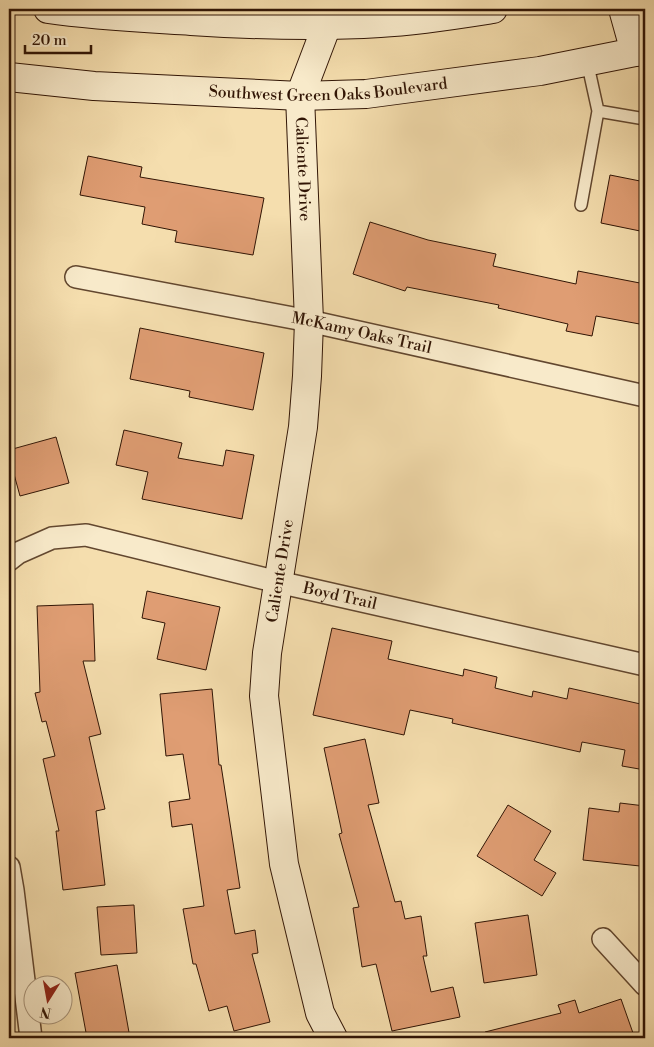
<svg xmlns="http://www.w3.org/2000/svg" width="654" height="1047" font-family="'Libre Bodoni',serif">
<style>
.building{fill:#df9d73;stroke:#311505}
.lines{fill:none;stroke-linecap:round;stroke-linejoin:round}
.lane-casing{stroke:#62472f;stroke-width:14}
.street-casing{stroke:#62472f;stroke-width:24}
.secondary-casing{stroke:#311505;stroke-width:30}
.lane{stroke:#f8eaca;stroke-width:11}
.street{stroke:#f8eaca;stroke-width:21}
.secondary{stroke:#f8eaca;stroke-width:28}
.labels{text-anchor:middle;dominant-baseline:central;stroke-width:4;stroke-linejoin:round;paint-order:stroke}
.street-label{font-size:16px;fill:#311505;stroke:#f8eaca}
</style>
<rect width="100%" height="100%" fill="#f5deae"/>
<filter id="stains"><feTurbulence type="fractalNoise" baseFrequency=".004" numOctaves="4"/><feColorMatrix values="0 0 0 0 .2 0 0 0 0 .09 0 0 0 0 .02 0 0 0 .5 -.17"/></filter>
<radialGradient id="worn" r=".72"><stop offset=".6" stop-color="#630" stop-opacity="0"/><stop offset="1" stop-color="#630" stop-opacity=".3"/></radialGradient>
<path class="building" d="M88 156 142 167 140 177 264 198 253 255 175 242 177 231 142 224 145 207 80 195Z
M610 175 645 182V232L601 223Z
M370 222 428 240 496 254 493 266 576 284 578 271 645 284V325L596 316 592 336 566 331 568 324 498 308 499 305 407 287 405 291 353 274Z
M140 328 264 353 253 410 189 397 190 391 130 379Z
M124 430 182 443 178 458 223 466 226 450 254 455 242 519 142 499 148 472 116 465Z
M56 437 69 483 20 496 9 456V450Z
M147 591 220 607 206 670 157 659 165 623 142 618Z
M93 604 95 661H83L101 734 89 737 105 809 96 811 105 885 63 890 56 831H59L43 759 55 756 46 721 42 722 35 693 40 692 37 606Z
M332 628 392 641 388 659 463 676 464 669 497 677 495 688 532 697 533 691 567 699 569 688 645 705V770L622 766 625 750 582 742 580 752 452 723 453 719 410 710 404 735 313 715Z
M212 689 219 765H221L240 888 227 890 235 934 255 930 258 953 252 954 270 1022 234 1031 227 1006 209 1011 196 964H193L183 909 204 906 192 824 172 827 169 802 190 799 183 754 166 756 160 694Z
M365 739 379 803 368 805 395 902 401 901 405 919 421 916 427 956H423L431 992 453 987 460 1017 392 1031 376 964 362 967 353 908 359 907 339 834 342 833 324 748Z
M620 803 645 806V826L640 866 583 860 589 808 619 812Z
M508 805 551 831 534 860 556 873 542 896 477 856Z
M134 905 137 953 101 955 97 907Z
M528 915 537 975 484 983 475 923Z
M117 965 130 1038H87L75 973Z
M621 999 633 1033 617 1038H486L485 1032 561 1013 558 1005 575 1000 579 1013Z"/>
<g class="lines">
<defs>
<path id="lane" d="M598 111 645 119
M581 205 598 111 587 61"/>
<g id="street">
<path id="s1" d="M76 277 309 321 645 396"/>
<path id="s2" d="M9 560 18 553 52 538 86 535 278 582 645 665"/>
<path d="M9 867 13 890 31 1038"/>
<path d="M603 939 645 985"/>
</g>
<g id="secondary">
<path d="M48 9C96 16 143 18 191 21 254 25 317 27 380 23 418 21 455 15 493 9"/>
<path d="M623 9 635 52"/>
<path id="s3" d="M327 25 300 96 309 321 307 376 303 427 267 653 264 696 284 864 320 1013 333 1038"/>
<path id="s4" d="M9 77 94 86 300 96 366 94 540 71 645 50"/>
</g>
</defs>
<use href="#lane" class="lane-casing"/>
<use href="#street" class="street-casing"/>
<use href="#secondary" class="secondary-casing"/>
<use href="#lane" class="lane"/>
<use href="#street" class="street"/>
<use href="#secondary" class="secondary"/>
</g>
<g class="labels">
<g class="street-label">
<text stroke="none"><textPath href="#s4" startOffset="320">Southwest Green Oaks Boulevard</textPath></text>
<text stroke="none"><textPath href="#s3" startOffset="149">Caliente Drive</textPath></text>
<text stroke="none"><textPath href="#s1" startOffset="291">McKamy Oaks Trail</textPath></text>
<text transform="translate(280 571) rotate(-81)">Caliente Drive</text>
<text stroke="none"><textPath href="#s2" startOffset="344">Boyd Trail</textPath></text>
</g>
</g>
<rect width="654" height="1047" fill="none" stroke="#f5deae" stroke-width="30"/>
<rect x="10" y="10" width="634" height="1027" fill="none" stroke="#311505" stroke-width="2.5"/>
<rect x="15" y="15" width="624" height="1017" fill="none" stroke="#311505"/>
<g transform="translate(48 1000) rotate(191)"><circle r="24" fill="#f8eaca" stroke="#a8957b"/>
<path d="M0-4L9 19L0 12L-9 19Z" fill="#8f2418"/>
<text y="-8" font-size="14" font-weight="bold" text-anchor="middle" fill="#311505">N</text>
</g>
<path d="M25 45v8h66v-8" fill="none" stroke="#311505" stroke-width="2.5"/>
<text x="32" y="45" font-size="15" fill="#311505" stroke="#f8eaca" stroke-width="4" paint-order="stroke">20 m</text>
<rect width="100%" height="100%" filter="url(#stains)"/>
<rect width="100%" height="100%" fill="url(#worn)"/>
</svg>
